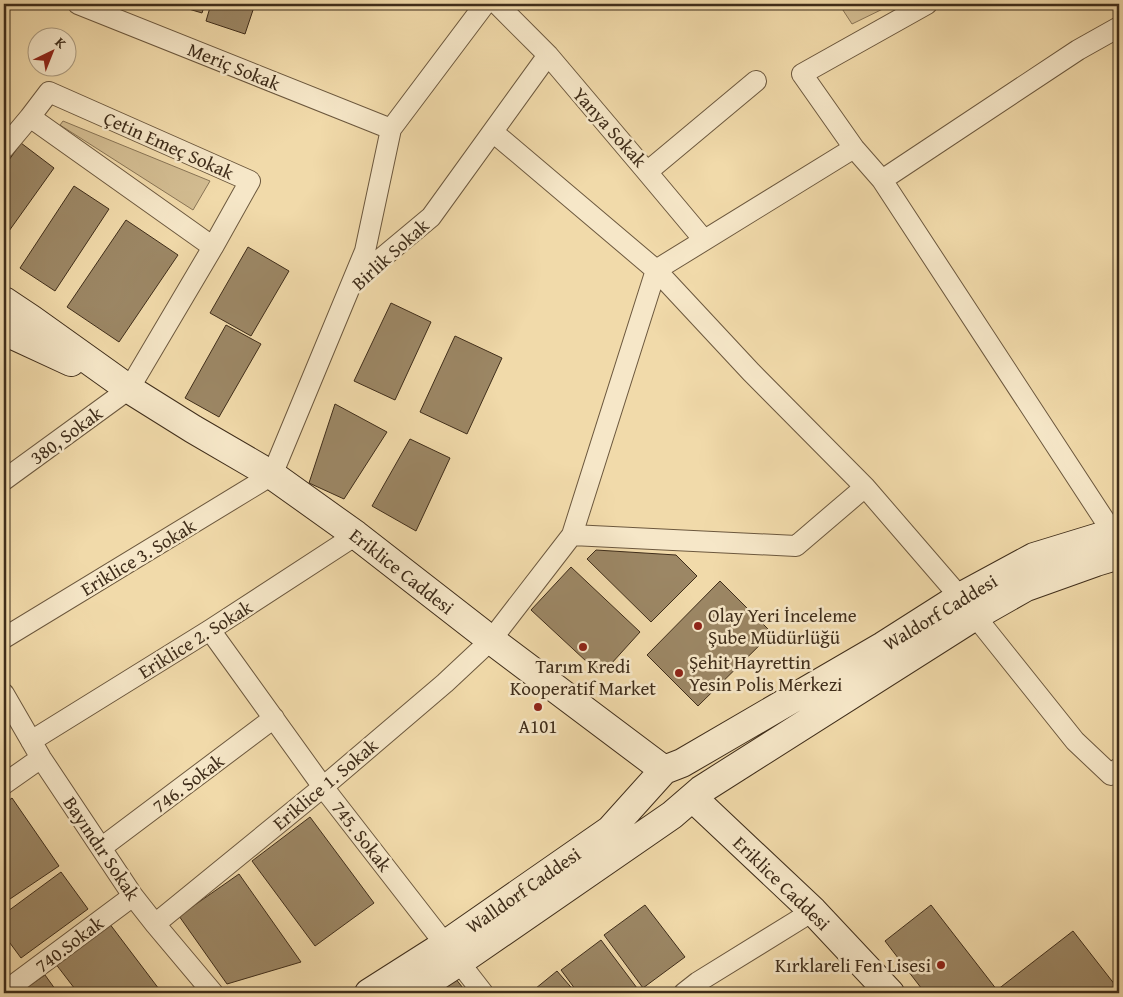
<svg xmlns="http://www.w3.org/2000/svg" width="1123" height="997" font-family="'Gentium Book Plus',serif">
<style>
.green{fill:#d3bd92;stroke:#897556}
.building{fill:#9c8765;stroke:#3f2d1a}
.lines{fill:none;stroke-linecap:round;stroke-linejoin:round}
.street-casing{stroke:#6c583e;stroke-width:22}
.secondary-casing{stroke:#3f2d1a;stroke-width:30}
.street{stroke:#f6e7c8;stroke-width:20}
.secondary{stroke:#f6e7c8;stroke-width:28}
.poi-dot{fill:#8f2418;stroke:#f6e7c8;stroke-width:2}
.labels{text-anchor:middle;dominant-baseline:central;stroke-width:5;stroke-linejoin:round;paint-order:stroke}
.street-label{font-size:19px;fill:#3f2d1a;stroke:#f6e7c8}
.poi-label{font-size:19px;fill:#3f2d1a;stroke:#f6e7c8;text-anchor:start}
</style>
<rect width="100%" height="100%" fill="#f1daaa"/>
<filter id="stains"><feTurbulence type="fractalNoise" baseFrequency=".004" numOctaves="4"/><feColorMatrix values="0 0 0 0 .2 0 0 0 0 .09 0 0 0 0 .02 0 0 0 .5 -.17"/></filter>
<radialGradient id="worn" r=".72"><stop offset=".6" stop-color="#630" stop-opacity="0"/><stop offset="1" stop-color="#630" stop-opacity=".3"/></radialGradient>
<path class="green" d="M839 4H893L852 24Z
M63 121 210 181 193 210 60 125Z"/>
<path class="building" d="M171 4H205L202 13 172 4 170 6Z
M211 4H255L245 34 206 21Z
M21 143 54 168 4 238V167Z
M74 186 109 209 55 291 20 268Z
M126 220 178 255 119 342 67 307Z
M248 247 289 271 251 336 210 313Z
M391 303 431 322 395 400 354 381Z
M226 325 261 344 219 417 185 398Z
M455 336 502 358 467 434 420 412Z
M335 404 387 432 344 499 309 483Z
M410 439 450 458 416 531 372 506Z
M596 550 676 555 697 576 651 622 587 559Z
M571 567 640 632 601 675 531 610Z
M720 581 772 633 698 706 647 655Z
M12 798 59 866 4 903V804Z
M310 817 374 903 315 946 252 861Z
M61 872 88 909 21 958 4 935V914Z
M239 874 301 962 227 984 179 916Z
M645 905 685 957 643 988 604 935Z
M931 905 997 990 1073 931 1119 990 1116 993H925L885 941Z
M109 923 162 993H78L55 963Z
M601 940 640 992 638 993H578L561 970Z
M4 966 9 974 4 977Z
M557 971 576 993H530Z
M451 973 467 993H420Z
M45 975 58 993H19Z"/>
<g class="lines">
<defs>
<path id="street" d="M78 4 391 129
M497 4 548 55 647 172 756 81
M927 4 802 74 854 148 882 180 1113 533
M30 117 49 92 250 181 213 247
M493 132 656 270 751 372 865 487 960 597
M4 148 30 117 213 247 129 389 4 480
M647 172 704 240
M882 180 1078 50 1119 27
M353 282 431 217 548 55
M572 535 796 546 865 487
M975 616 1075 741 1111 775 1119 768
M210 630 323 787 483 993
M4 638 272 475 365 251 391 129 485 4
M4 694 41 758 133 896 155 924 213 993
M31 741 210 630 356 535
M4 784 41 758
M101 848 274 718
M155 924 323 787 445 683 491 640 572 535 656 270 854 148
M4 992 133 896
M684 993 698 982 813 911"/>
<path id="secondary" d="M4 301 31 319 129 389 193 429 272 475 356 535 491 640 664 770
M4 331 71 362
M693 798 813 911 890 993
M369 993 446 944 610 830 664 770 682 763 883 646 960 597 1034 557 1119 531
M411 993 459 962 672 815 701 790 975 616 1026 587 1096 562 1119 555"/>
</defs>
<use href="#street" class="street-casing"/>
<use href="#secondary" class="secondary-casing"/>
<use href="#street" class="street"/>
<use href="#secondary" class="secondary"/>
</g>
<g class="poi-dot">
<circle cx="698" cy="626" r="5"/>
<circle cx="583" cy="647" r="5"/>
<circle cx="679" cy="673" r="5"/>
<circle cx="538" cy="707" r="5"/>
<circle cx="941" cy="965" r="5"/>
</g>
<g class="labels">
<g class="street-label">
<text transform="translate(234 66) rotate(22)">Meriç Sokak</text>
<text transform="translate(610 127) rotate(48)">Yanya Sokak</text>
<text transform="translate(169 145) rotate(24)">Çetin Emeç Sokak</text>
<text transform="translate(390 254) rotate(-42)">Birlik Sokak</text>
<text transform="translate(66 435) rotate(-36)">380, Sokak</text>
<text transform="translate(138 557) rotate(-31)">Eriklice 3. Sokak</text>
<text transform="translate(402 571) rotate(38)">Eriklice Caddesi</text>
<text transform="translate(940 612) rotate(-31)">Waldorf Caddesi</text>
<text transform="translate(195 639) rotate(-32)">Eriklice 2. Sokak</text>
<text transform="translate(188 783) rotate(-37)">746. Sokak</text>
<text transform="translate(325 784) rotate(-40)">Eriklice 1. Sokak</text>
<text transform="translate(362 836) rotate(52)">745. Sokak</text>
<text transform="translate(102 848) rotate(56)">Bayındır Sokak</text>
<text transform="translate(782 883) rotate(44)">Eriklice Caddesi</text>
<text transform="translate(523 890) rotate(-35)">Walldorf Caddesi</text>
<text transform="translate(69 944) rotate(-37)">740.Sokak</text>
</g>
<g class="poi-label">
<text x="708" y="615">Olay Yeri İnceleme<tspan x="708" dy="22">Şube Müdürlüğü</tspan></text>
<text x="689" y="662">Şehit Hayrettin<tspan x="689" dy="22">Yesin Polis Merkezi</tspan></text>
<text x="583" y="666" text-anchor="middle">Tarım Kredi<tspan x="583" dy="22">Kooperatif Market</tspan></text>
<text x="538" y="726" text-anchor="middle">A101</text>
<text x="931" y="965" text-anchor="end">Kırklareli Fen Lisesi</text>
</g>
</g>
<rect width="1123" height="997" fill="none" stroke="#f1daaa" stroke-width="20"/>
<rect x="5" y="5" width="1113" height="987" fill="none" stroke="#3f2d1a" stroke-width="2.5"/>
<rect x="10" y="10" width="1103" height="977" fill="none" stroke="#3f2d1a"/>
<g transform="translate(52 52) rotate(43)"><circle r="24" fill="#f6e7c8" stroke="#ad9d82"/>
<path d="M0-4L9 19L0 12L-9 19Z" fill="#8f2418"/>
<text y="-8" font-size="14" font-weight="bold" text-anchor="middle" fill="#3f2d1a">K</text>
</g>
<rect width="100%" height="100%" filter="url(#stains)"/>
<rect width="100%" height="100%" fill="url(#worn)"/>
</svg>
